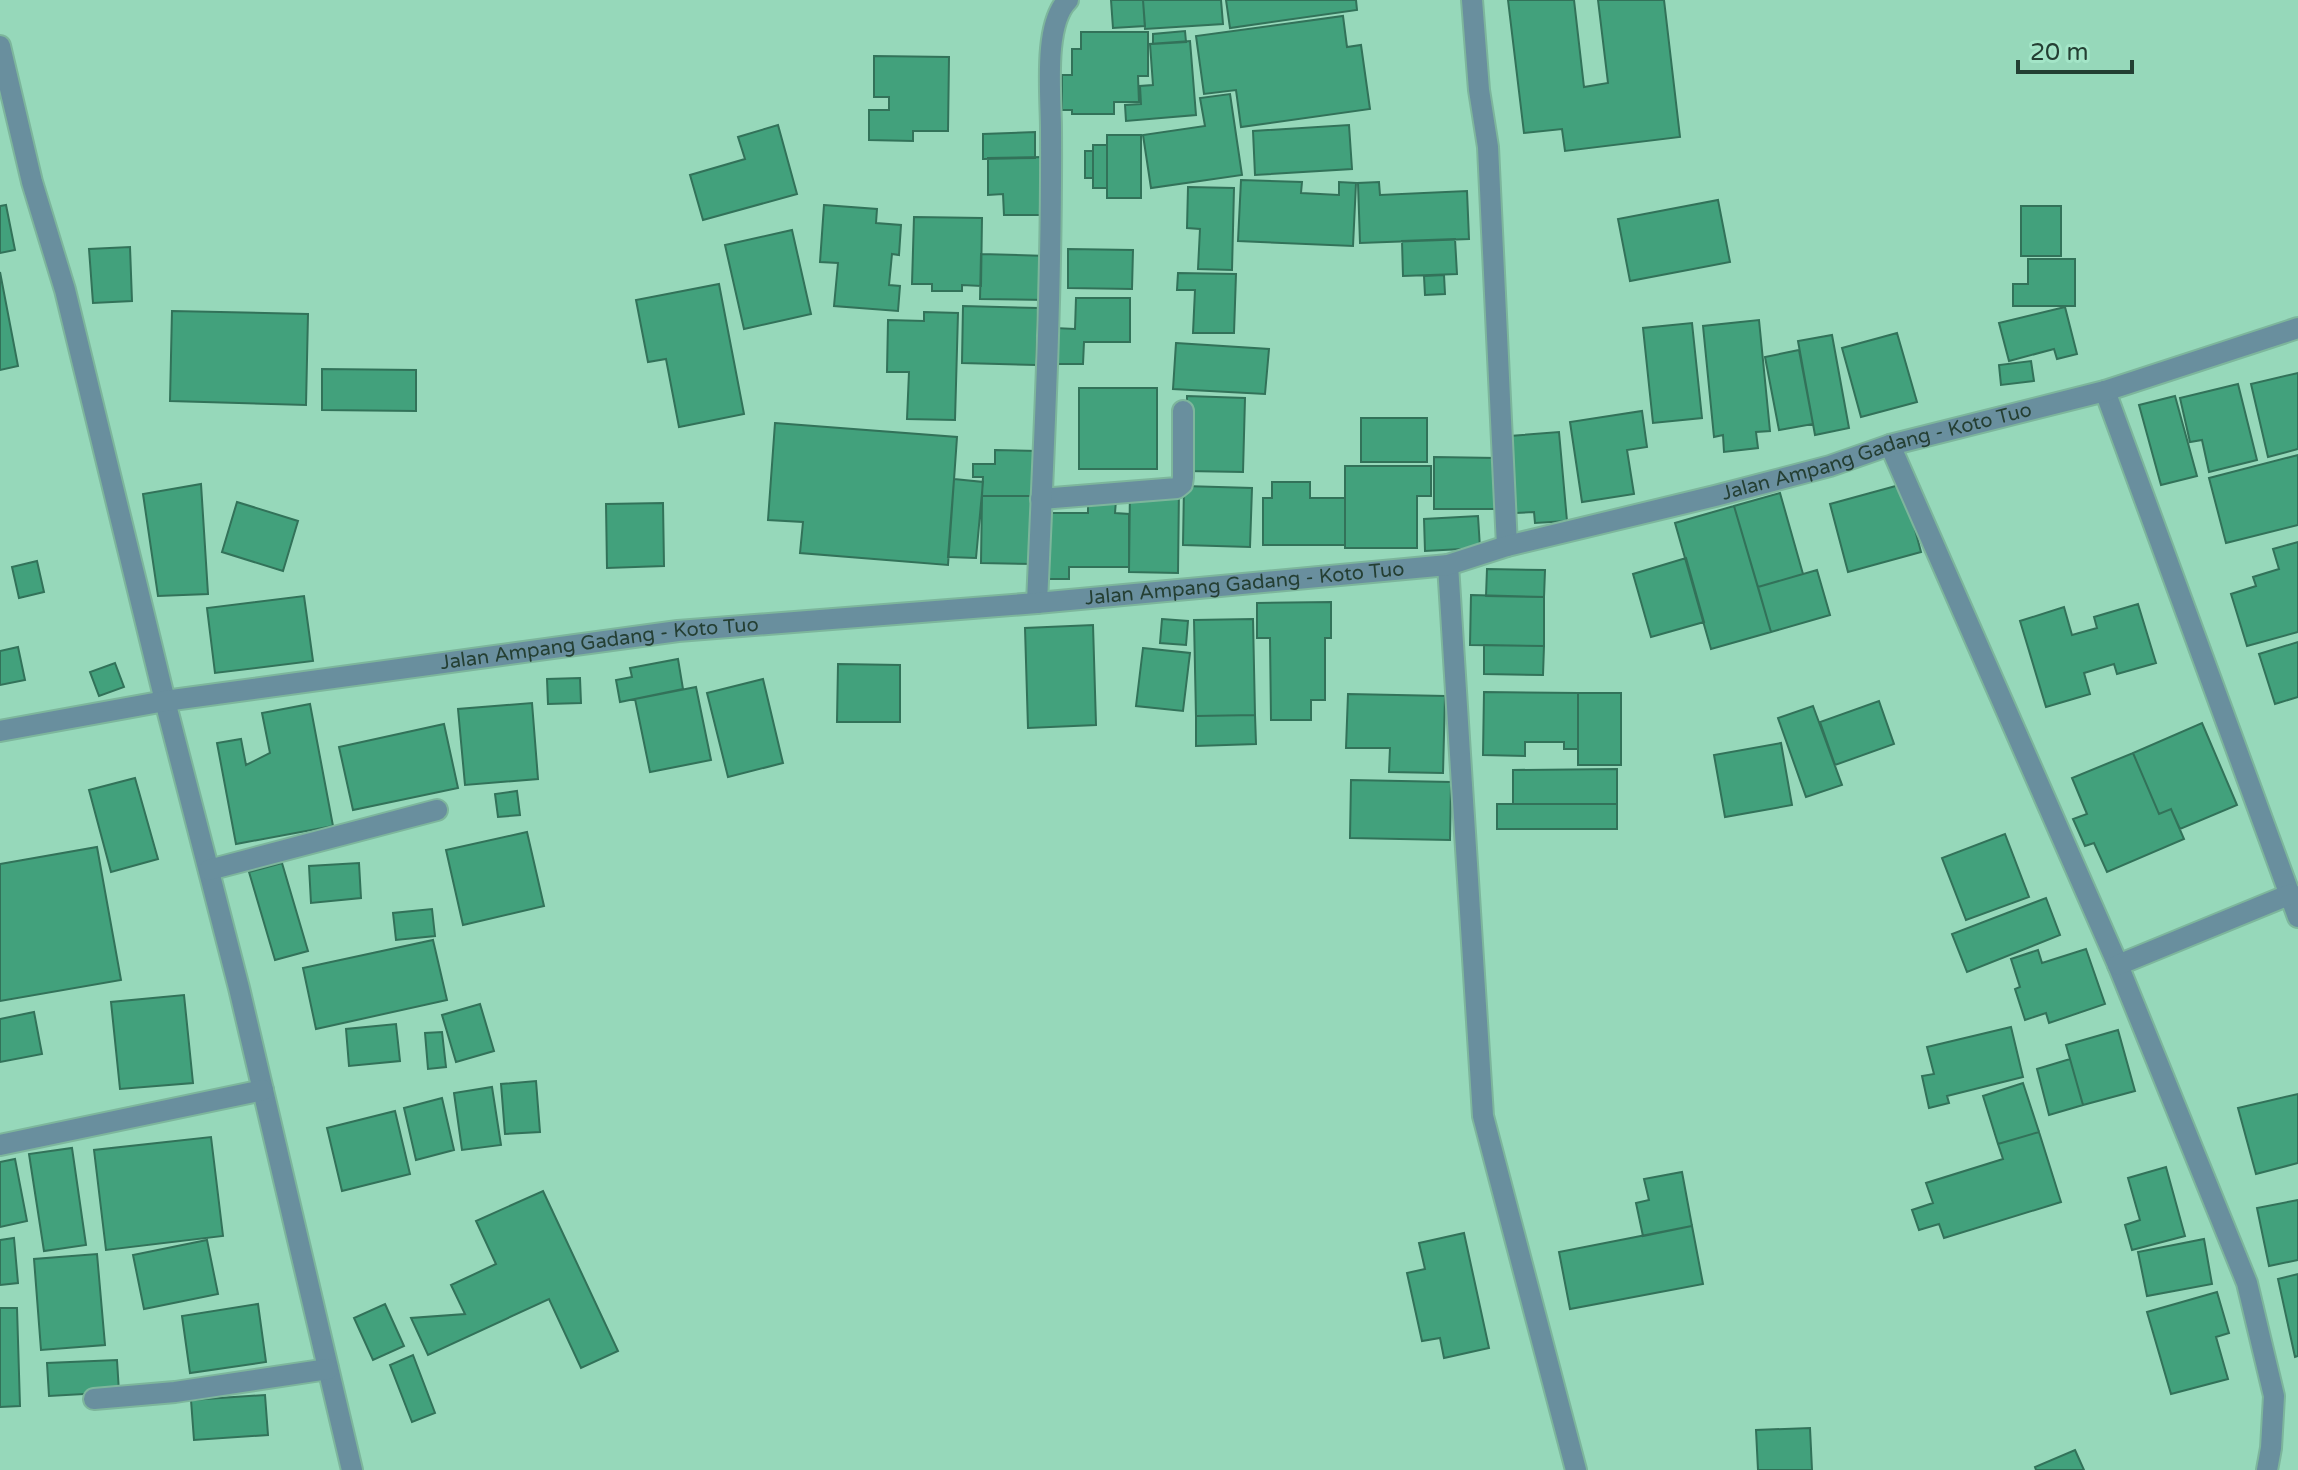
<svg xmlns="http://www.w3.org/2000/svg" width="2298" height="1470" font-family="'Varela Round',sans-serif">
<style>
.building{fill:#42a17c;stroke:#327259;stroke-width:2}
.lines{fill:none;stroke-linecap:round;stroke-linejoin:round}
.minor-casing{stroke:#7db69c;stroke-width:24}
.minor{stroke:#698f9e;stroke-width:20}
.labels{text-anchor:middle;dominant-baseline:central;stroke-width:7;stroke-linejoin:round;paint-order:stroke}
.street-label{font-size:20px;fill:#243f33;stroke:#a3e5c7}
</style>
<rect width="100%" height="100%" fill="#96d8ba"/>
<path class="building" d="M1111 0H1143L1145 26 1113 28Z
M1143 0H1221L1223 24 1145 29Z
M1226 0H1356L1357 10 1230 28Z
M1508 0H1574L1584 87 1608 83 1598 0H1664L1680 137 1565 151 1562 129 1524 133Z
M1343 16 1347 47 1361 45 1370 109 1241 127 1236 90 1204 94 1196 36Z
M1185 31 1186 42 1153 44V34Z
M1081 32H1148V76H1138L1139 102H1114V114H1072V110H1062V75H1072V49H1081Z
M1190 41 1196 115 1126 121 1125 105 1141 104 1140 86 1153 85 1150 44Z
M874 56 949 57 948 131H913V141L869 140V110H889V97H874Z
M1230 94 1242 175 1151 188 1143 135 1205 126 1200 98Z
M778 125 797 194 703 220 690 175 745 159 738 137Z
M1349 125 1352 169 1255 175 1253 131Z
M1035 132V158L983 159V134Z
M1107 135H1141V198H1107Z
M1093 145H1107V188H1093Z
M1085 151H1093V178H1085Z
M1043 157 1045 215H1004L1003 194 988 195V158Z
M1241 180 1302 182 1301 193 1339 195V182L1356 183 1353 246 1238 241Z
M1379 182 1380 195 1467 191 1469 239 1360 243 1358 183Z
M1188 187 1234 188 1232 270 1198 269 1200 229 1187 228Z
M1718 200 1730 262 1630 281 1618 219Z
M6 205 15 250 0 253V206Z
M824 205 877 209 876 223 901 225 899 255 892 254 889 285 900 286 898 311 834 306 838 263 820 262Z
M2021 206H2061V256H2021Z
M914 217 982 218 981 286 962 285V291H932V284H912Z
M792 230 811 314 744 329 725 245Z
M1455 239 1457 274 1403 276 1402 241Z
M130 247 132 301 93 303 89 249Z
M1068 249 1133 250 1132 289 1068 288Z
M981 254 1047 256V300L980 299Z
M2028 259H2075V306H2013V284H2028Z
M0 272 18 366 0 370Z
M1178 273 1236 274 1234 333H1193L1195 290H1177Z
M1444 275 1445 294 1425 295 1424 276Z
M719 284 744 414 679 427 666 359 648 362 636 300Z
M1076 298H1130V342H1084L1083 364H1054L1055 328 1075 329Z
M963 306 1038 308 1036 365 962 363Z
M2065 307 2077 354 2057 359 2054 349 2009 361 1999 323Z
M172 311 308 314 306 405 170 401Z
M924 312 958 313 955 420 907 419 909 372H887L888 320 924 321Z
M1759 320 1770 431 1756 432 1758 448 1724 452 1723 435 1714 437 1703 326Z
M1692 323 1702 418 1653 423 1643 328Z
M1897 333 1917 402 1861 417 1842 348Z
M1832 335 1849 428 1815 435 1798 341Z
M1176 343 1269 349 1265 394 1173 389Z
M1799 350 1813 424 1779 430 1765 357Z
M2031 361 2034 381 2001 385 1999 365Z
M322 369 416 370V411L322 410Z
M2298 373V449L2268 457 2251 384Z
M2238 384 2257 460 2209 472 2202 440 2190 442 2180 398Z
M1079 388H1157V469H1079Z
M1187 396 1245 398 1243 472 1186 471Z
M2175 396 2197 476 2161 485 2139 405Z
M1642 411 1647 447 1627 450 1634 494 1582 502 1570 422Z
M1361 418H1427V462H1361Z
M775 423 957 437 948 565 800 553 803 522 768 520Z
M1559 432 1567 521 1535 523 1534 512 1516 513 1510 436Z
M995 450 1037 451V496H982L983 477H973V464H995Z
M2298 455V525L2226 543 2209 478Z
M1434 457 1497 458 1496 509H1434Z
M1345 466H1431V496H1417V548H1345Z
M954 479 983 482 976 558 948 557Z
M1272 482H1310V498H1345V545H1263V498H1272Z
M201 484 208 594 158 596 143 494Z
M1903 484 1921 552 1848 572 1830 504Z
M1184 486 1252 488 1250 547 1183 545Z
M1130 487H1179L1178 573 1129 572Z
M1780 493 1803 574 1758 587 1734 506Z
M982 496H1037L1036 564 981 563Z
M1088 499 1116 500 1115 513 1129 514V567H1069V579H1039L1040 513H1088Z
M237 502 298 521 283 571 222 552Z
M663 503 664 566 607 568 606 504Z
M1734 506 1771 632 1711 649 1675 523Z
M1478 516 1480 548 1425 551 1424 519Z
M2298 542V632L2247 646 2231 594 2256 586 2253 577 2279 569 2273 549Z
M1686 558 1704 622 1651 637 1633 574Z
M37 561 44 592 19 598 12 567Z
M1487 569 1545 570 1544 597 1486 596Z
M1817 570 1830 615 1771 632 1758 587Z
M1471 595 1544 597V646L1470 645Z
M304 596 313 661 215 673 207 608Z
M1331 602V638H1325V700H1311V720H1271L1270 638H1257V603Z
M2138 604 2156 663 2117 674 2114 664 2084 673 2090 694 2046 707 2020 621 2064 607 2072 635 2097 628 2094 617Z
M1162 619 1188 621 1186 645 1160 643Z
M1253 619 1255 715 1196 716 1194 620Z
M1093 625 1096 725 1028 728 1025 628Z
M2298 642V697L2275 704 2259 654Z
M1484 645 1544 646 1543 675 1484 674Z
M18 647 25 680 0 685V651Z
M1143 648 1190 653 1183 711 1136 706Z
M678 659 683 689 620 702 616 680 632 677 630 668Z
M115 663 124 687 99 696 90 672Z
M838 664 900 665V722H837Z
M580 678 581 703 548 704 547 679Z
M763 679 783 763 728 777 707 693Z
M696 687 711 760 650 772 635 699Z
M1484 692 1578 693V749H1564V742H1525V756L1483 755Z
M1578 693H1621V765H1578Z
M1348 694 1445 696 1443 773 1389 772 1390 748H1346Z
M1879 701 1894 744 1835 765 1820 722Z
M532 703 538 779 465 785 458 709Z
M310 704 333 826 236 844 217 743 241 739 246 765 270 753 262 713Z
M1813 706 1842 785 1806 797 1778 718Z
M1255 715 1256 744 1196 746V716Z
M2202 723 2237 805 2180 829 2171 809 2159 814 2133 753Z
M444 724 458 788 353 810 339 747Z
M1781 743 1792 805 1725 817 1714 755Z
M2133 753 2159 814 2171 809 2184 839 2107 872 2094 843 2085 846 2073 819 2087 814 2072 778Z
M1617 769V804H1513V770Z
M135 778 158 859 111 872 89 790Z
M1351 780 1451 782 1450 840 1350 838Z
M517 791 520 815 498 817 495 794Z
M1497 804H1617V829H1497Z
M527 832 544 906 463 925 446 850Z
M2005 834 2029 897 1966 920 1942 858Z
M97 847 121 980 0 1001V864Z
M282 863 308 951 275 960 249 872Z
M359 863 361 898 311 903 309 866Z
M2046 898 2060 935 1967 972 1952 934Z
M432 909 435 936 396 940 393 913Z
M433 940 447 1000 316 1029 303 968Z
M2086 949 2105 1004 2049 1023 2046 1013 2025 1020 2015 989 2020 987 2011 959 2038 950 2042 963Z
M184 995 193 1083 120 1089 111 1002Z
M480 1004 494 1051 456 1062 442 1015Z
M34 1012 42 1054 0 1062V1019Z
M396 1024 400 1061 349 1066 346 1029Z
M2011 1027 2023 1077 1947 1096 1949 1103 1929 1108 1922 1076 1934 1074 1927 1047Z
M2118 1030 2135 1091 2083 1105 2066 1045Z
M442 1032 446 1067 428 1069 425 1033Z
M2070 1059 2083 1105 2049 1115 2037 1069Z
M536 1081 540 1132 505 1134 501 1084Z
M2023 1083 2039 1132 1998 1144 1983 1096Z
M492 1087 501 1145 462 1150 454 1093Z
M2298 1094V1163L2256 1174 2238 1108Z
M442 1098 454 1150 416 1160 404 1108Z
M395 1111 410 1174 342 1191 327 1128Z
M2039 1132 2061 1202 1944 1238 1939 1224 1919 1230 1912 1210 1933 1203 1926 1183 2003 1159 1998 1144Z
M211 1137 223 1236 106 1250 94 1150Z
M72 1148 86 1245 44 1251 29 1154Z
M15 1159 27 1221 0 1227V1162Z
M2166 1167 2185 1236 2132 1250 2125 1225 2140 1220 2128 1178Z
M1682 1172 1692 1226 1643 1236 1636 1203 1649 1200 1644 1179Z
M543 1191 618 1351 581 1368 549 1299 428 1355 411 1318 465 1314 451 1285 496 1264 476 1221Z
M2298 1200V1260L2269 1266 2257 1208Z
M1692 1226 1703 1284 1570 1309 1559 1252Z
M1464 1233 1489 1348 1444 1358 1440 1338 1422 1341 1407 1273 1425 1269 1419 1243Z
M14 1238 18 1283 0 1285V1240Z
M2204 1239 2212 1284 2147 1296 2138 1252Z
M207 1240 218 1294 144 1309 133 1255Z
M97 1254 105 1345 41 1350 34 1259Z
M2298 1274V1356L2295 1357 2278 1279Z
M2217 1292 2229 1333 2216 1337 2228 1379 2171 1394 2147 1312Z
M258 1304 266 1362 190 1373 182 1316Z
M385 1304 404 1346 373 1360 354 1318Z
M0 1308H17L20 1406 0 1407Z
M413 1355 435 1413 412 1422 390 1365Z
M117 1360 119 1392 49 1396 47 1363Z
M265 1395 268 1435 194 1440 191 1400Z
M1810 1428 1812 1470H1758L1756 1430Z
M2075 1450 2084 1470H2036L2035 1467Z"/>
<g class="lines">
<defs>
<g id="minor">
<path d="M1472 0 1479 90 1488 147 1507 546"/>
<path d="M0 46 32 182 65 290 165 701 239 988 352 1470"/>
<path d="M2105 391 2298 917"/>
<path d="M1890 445 2118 965 2247 1283 2274 1396 2271 1448 2267 1470"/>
<path d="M1041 499 1177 488 1182 484 1183 477V411"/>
<path d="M1448 565 1483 1116 1576 1470"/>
<path d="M1037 603C1044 445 1052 288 1051 129 1051 96 1043 24 1068 0"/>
<path id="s1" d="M0 731 165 701 678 631 1037 603 1448 565 1507 546 1715 496 1830 466 1890 445 2105 391 2298 328"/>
<path d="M209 870 437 810"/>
<path d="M2118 965 2291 894"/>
<path d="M0 1145 263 1090"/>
<path d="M94 1399 175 1392 328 1369"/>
</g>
</defs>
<use href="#minor" class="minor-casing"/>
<use href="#minor" class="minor"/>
</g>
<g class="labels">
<g class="street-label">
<text stroke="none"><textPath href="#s1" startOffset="1902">Jalan Ampang Gadang - Koto Tuo</textPath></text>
<text stroke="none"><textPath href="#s1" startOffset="1254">Jalan Ampang Gadang - Koto Tuo</textPath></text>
<text stroke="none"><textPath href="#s1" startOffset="606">Jalan Ampang Gadang - Koto Tuo</textPath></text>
</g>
</g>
<path d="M2018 60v12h114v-12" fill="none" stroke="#243f33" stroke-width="4"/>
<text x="2030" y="60" font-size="24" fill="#243f33" stroke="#a3e5c7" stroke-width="6" paint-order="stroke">20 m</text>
</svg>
